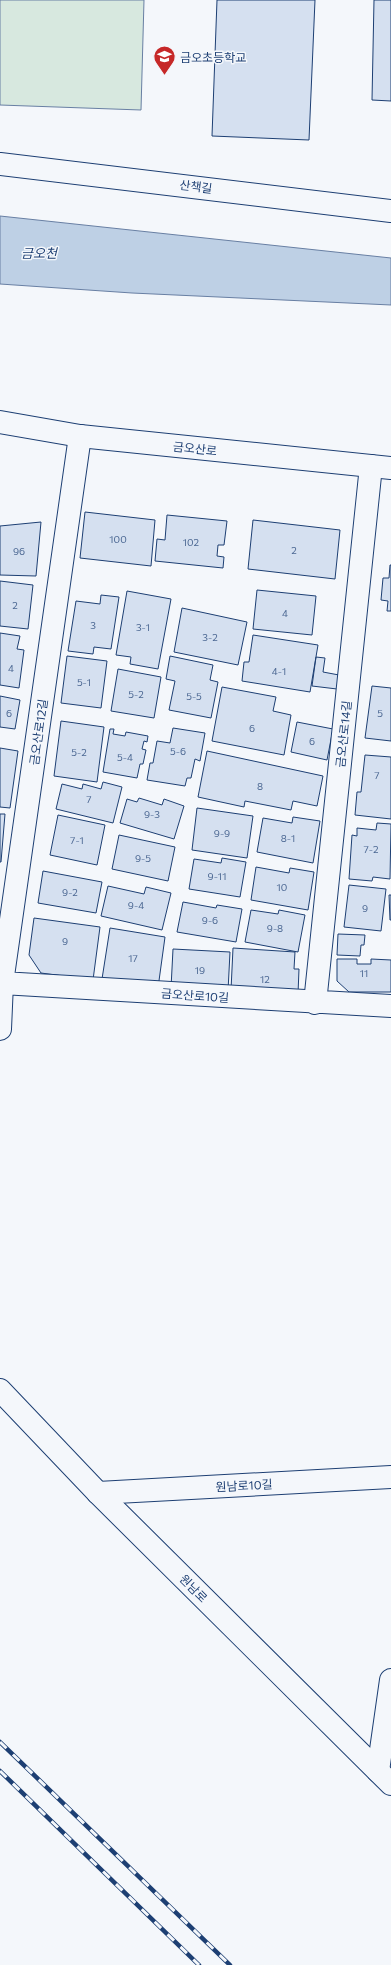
<svg xmlns="http://www.w3.org/2000/svg" width="391" height="1965" font-family="Commissioner,'Noto Sans KR',sans-serif">
<style>
.green{fill:#d7e8df;stroke:#687fa3}
.water{fill:#bed0e5;stroke:#687fa3}
.building{fill:#d5e0f0;stroke:#1d3f73}
.lines{fill:none;stroke-linecap:round;stroke-linejoin:round}
.minor-casing{stroke:#1d3f73;stroke-width:24}
.tertiary-casing{stroke:#1d3f73;stroke-width:24}
.minor{stroke:#f4f7fb;stroke-width:22}
.tertiary{stroke:#f4f7fb;stroke-width:22}
.rail-casing{stroke:#1d3f73;stroke-width:4.5}
.rail{stroke:#f4f7fb;stroke-width:3;stroke-dasharray:9;stroke-linecap:butt}
.labels{text-anchor:middle;dominant-baseline:central;stroke-width:3;stroke-linejoin:round;paint-order:stroke}
.number-label{font-size:10px;fill:#4b6792}
.poi-label{font-size:12px;fill:#1d3f73;stroke:#f4f7fb;text-anchor:start}
.street-label{font-size:12px;fill:#1d3f73;stroke:#f4f7fb}
.water-label{font-size:13px;font-style:italic;fill:#1d3f73;stroke:#f4f7fb}
</style>
<rect width="100%" height="100%" fill="#f4f7fb"/>
<path class="green" d="M0 0H144L141 110 0 105Z"/>
<path class="water" d="M0 216 391 258V305L132 293 0 284Z"/>
<path class="building" d="M217 0H315L309 140 212 136Z
M374 0H391V101L372 100Z
M85 512 155 520 151 566 80 558Z
M167 515 227 521 224 545H218L217 556 224 557 223 568 155 561 157 539 165 540Z
M253 520 340 530 335 579 248 569Z
M41 522 36 576 0 575V526Z
M390 565H391V611H387L388 601 381 600 383 578H389Z
M0 581 33 585 28 629 0 626Z
M257 590 316 596 312 635 253 629Z
M127 591 171 599 158 669 130 664 131 657 116 655Z
M101 595 119 597 111 649 94 647 93 654 68 651 76 601 100 604Z
M182 608 247 622 238 665 174 652Z
M0 633 20 636 17 649 24 650 19 688 0 685Z
M253 635 318 645 310 692 242 681 244 662H249Z
M67 656 107 661 101 708 61 703Z
M170 656 213 665 210 680 218 682 211 718 169 710 175 681 166 679Z
M316 657 325 658 323 672 339 675 337 689 312 686Z
M118 669 161 677 154 718 111 711Z
M372 686 391 688V741L365 738Z
M222 687 276 697 273 711 291 715 284 755 212 741Z
M0 696 20 700 15 729 0 727Z
M61 721 104 727 97 782 54 776Z
M297 722 333 729 327 760 291 752Z
M173 728 205 733 200 761 195 759 191 778H187L185 786 147 780 150 763H153L157 741 170 743Z
M110 729H114L113 734 125 736 126 732 148 736 147 742 144 741 142 749 146 750 143 764H140L137 778 103 772Z
M0 748 18 751 10 808 0 807Z
M207 751 323 776 317 806 293 801 291 810 245 801 244 807 198 797Z
M365 755 391 757V819L355 815 357 792H361Z
M103 782 122 787 113 823 56 809 62 784 82 789 83 784 101 789Z
M139 798 162 805 164 799 184 806 174 839 120 823 127 799 137 802Z
M197 808 253 816 247 858 192 850Z
M0 814H5L1 862H0Z
M58 815 105 825 97 865 50 855Z
M293 817 320 821 313 863 257 852 263 818 292 823Z
M377 823 391 824 390 879 373 877 372 881 349 879 352 835 357 836V828L376 830Z
M119 835 175 847 168 881 112 869Z
M222 858 246 862 240 897 189 889 194 859 221 863Z
M256 867 289 873 290 868 314 872 308 910 251 900Z
M43 871 102 882 96 913 38 903Z
M349 885 386 889 381 931 344 927Z
M108 886 144 894 146 887 171 893 162 930 101 916Z
M389 895H391V920H390Z
M183 902 216 908 217 905 242 909 236 942 177 932Z
M251 910 278 914 279 910 305 915 298 952 245 942Z
M34 918 100 927 93 980 41 973 29 955Z
M110 928 165 937 158 988 102 979Z
M338 934 365 935 364 945H361L360 956 337 955Z
M233 948 295 952 294 969H299L298 994 231 990Z
M173 949 230 952 228 991 171 988Z
M337 959H357V964H371V959L391 960V992H349L337 981Z"/>
<g class="lines">
<defs>
<path id="minor" d="M0 164 391 211
M0 981 2 983 391 1006
M315 1003 371 466
M0 1029 2 983 80 436
M98 1493 391 1477
M378 1771 391 1680"/>
<path id="tertiary" d="M0 422 80 436 391 468
M0 1390 98 1493 391 1784"/>
</defs>
<use href="#minor" class="minor-casing"/>
<use href="#tertiary" class="tertiary-casing"/>
<use href="#minor" class="minor"/>
<use href="#tertiary" class="tertiary"/>
<defs>
<path id="rail" d="M0 1742 230 1965
M0 1771 199 1965"/>
</defs>
<use href="#rail" class="rail-casing"/>
<use href="#rail" class="rail"/>
</g>
<defs>
<symbol id="school-pin" viewBox="-11 -11 22 30"><path d="M0 17L-7.5 6A9.5 9.5 0 1 1 7.5 6Z" fill="#c62828" stroke="#f4f7fb"/><path d="M0-5L7-2L0 1L-7-2ZM-4 1L0 2.5L4 1V4Q0 6-4 4Z" fill="#fff"/></symbol>
</defs>
<g fill-rule="evenodd">
<use href="#school-pin" x="152" y="44" width="25" height="34"/>
</g>
<g class="labels">
<g class="number-label">
<text x="118" y="539">100</text>
<text x="191" y="542">102</text>
<text x="294" y="550">2</text>
<text x="19" y="551">96</text>
<text x="15" y="605">2</text>
<text x="285" y="613">4</text>
<text x="93" y="625">3</text>
<text x="143" y="627">3-1</text>
<text x="210" y="637">3-2</text>
<text x="11" y="668">4</text>
<text x="279" y="671">4-1</text>
<text x="84" y="682">5-1</text>
<text x="136" y="694">5-2</text>
<text x="194" y="696">5-5</text>
<text x="9" y="713">6</text>
<text x="380" y="713">5</text>
<text x="252" y="728">6</text>
<text x="312" y="741">6</text>
<text x="178" y="751">5-6</text>
<text x="79" y="752">5-2</text>
<text x="125" y="757">5-4</text>
<text x="377" y="775">7</text>
<text x="260" y="786">8</text>
<text x="89" y="799">7</text>
<text x="152" y="814">9-3</text>
<text x="222" y="833">9-9</text>
<text x="288" y="838">8-1</text>
<text x="77" y="840">7-1</text>
<text x="371" y="849">7-2</text>
<text x="143" y="858">9-5</text>
<text x="217" y="876">9-11</text>
<text x="282" y="887">10</text>
<text x="70" y="892">9-2</text>
<text x="136" y="905">9-4</text>
<text x="365" y="908">9</text>
<text x="210" y="920">9-6</text>
<text x="275" y="928">9-8</text>
<text x="65" y="941">9</text>
<text x="133" y="958">17</text>
<text x="200" y="970">19</text>
<text x="364" y="973">11</text>
<text x="265" y="979">12</text>
</g>
<g class="poi-label">
<text x="180" y="57">금오초등학교</text>
</g>
<g class="street-label">
<text transform="translate(196 186) rotate(7)">산책길</text>
<text transform="translate(195 448) rotate(6)">금오산로</text>
<text transform="translate(38 732) rotate(-82)">금오산로12길</text>
<text transform="translate(343 734) rotate(-84)">금오산로14길</text>
<text transform="translate(195 995) rotate(4)">금오산로10길</text>
<text transform="translate(244 1485) rotate(-3)">원남로10길</text>
<text transform="translate(194 1588) rotate(45)">원남로</text>
</g>
<g class="water-label">
<text x="39" y="253">금오천</text>
</g>
</g>
</svg>
